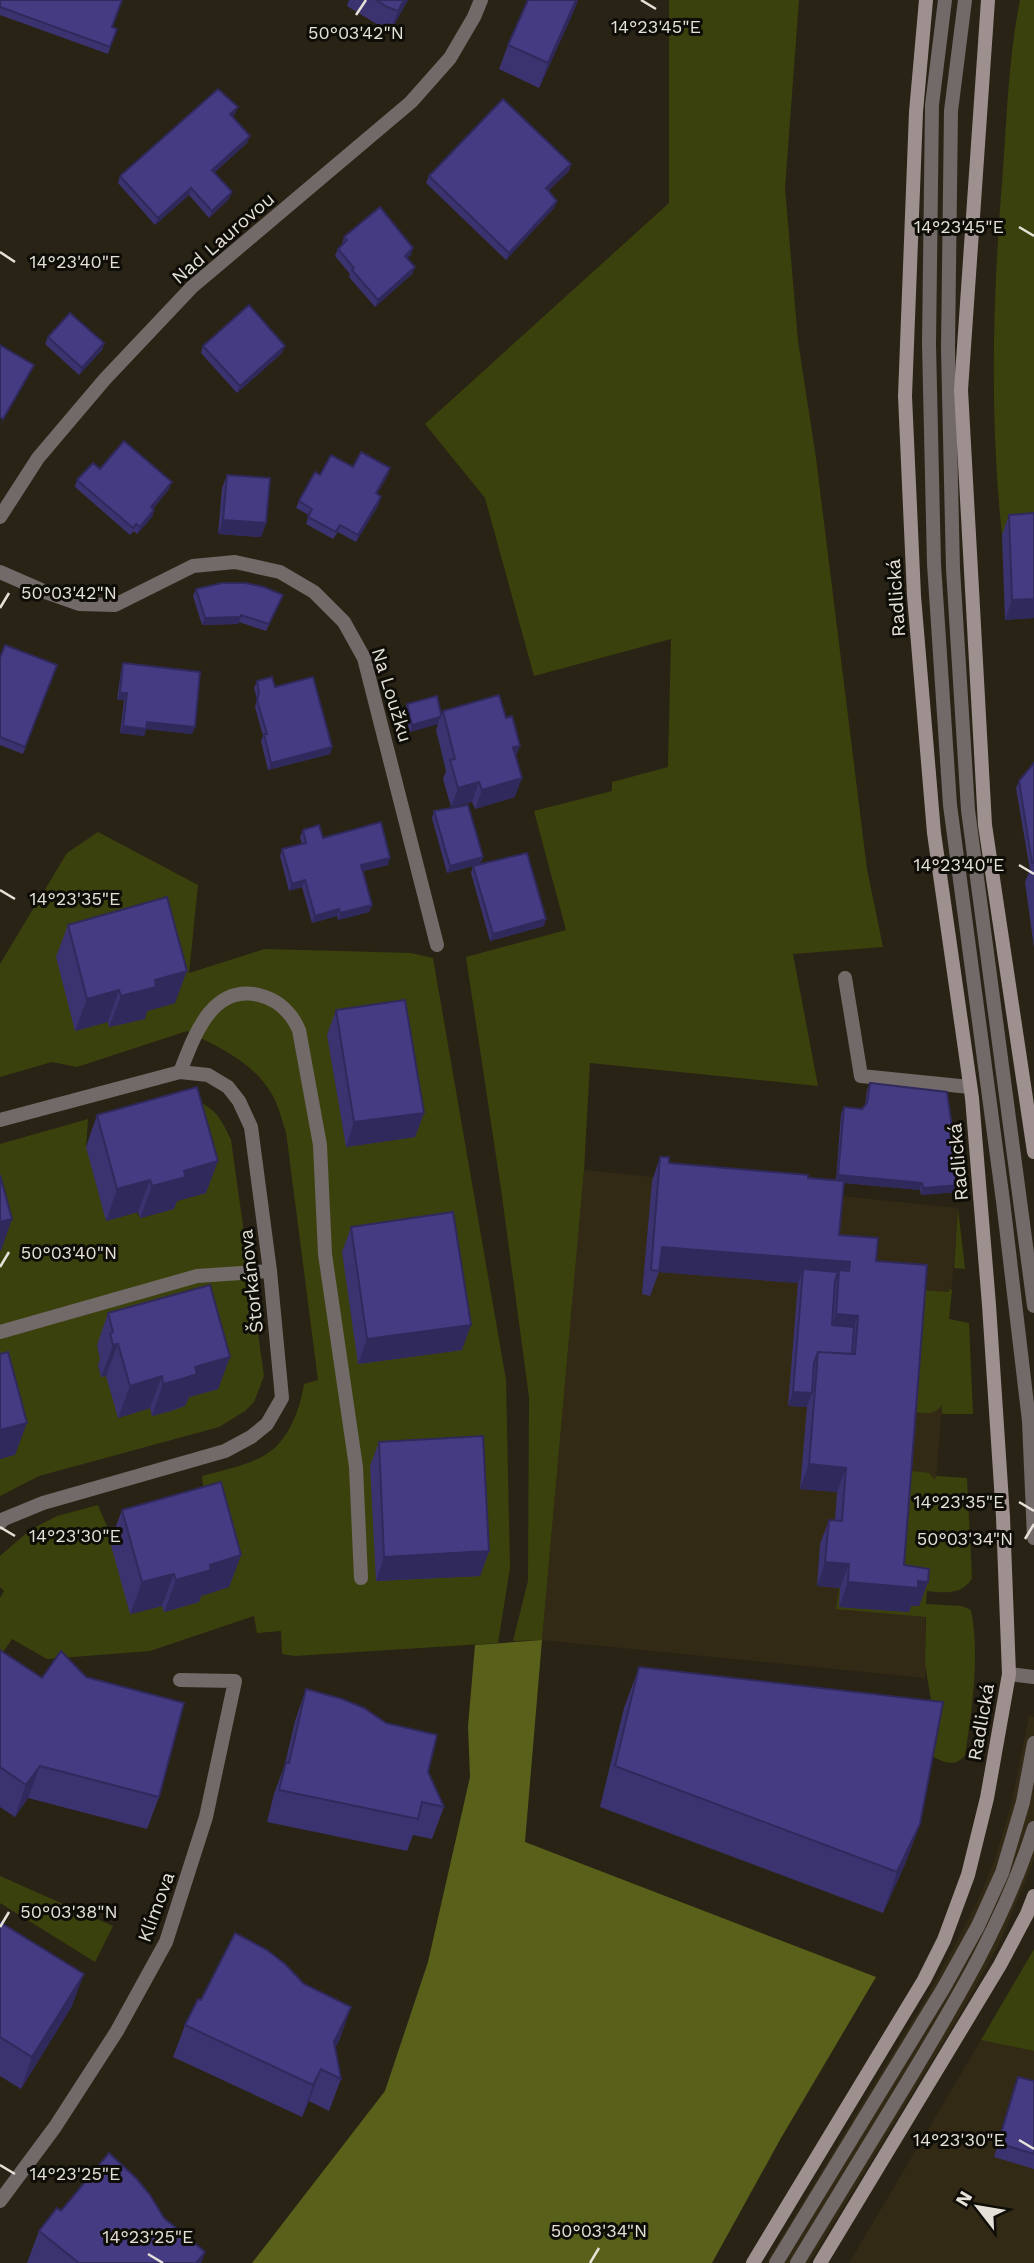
<svg xmlns="http://www.w3.org/2000/svg" width="1034" height="2263" font-family="'Work Sans',sans-serif">
<style>
.built{fill:#332a16}
.green{fill:#3b410c;fill-rule:evenodd}
.forest{fill:#586019}
.lines{fill:none;stroke-linecap:round;stroke-linejoin:round}
.service{stroke:#726969;stroke-width:14}
.minor{stroke:#726969;stroke-width:14}
.secondary{stroke:#9f9090;stroke-width:14}
.wall{fill:#3b3370}
.shaded-wall{fill:#30295b}
.building{fill:#453b82;stroke:#30295b;stroke-width:2}
.ticks{fill:none;stroke:#e5e1d8;stroke-width:2.5}
.labels{text-anchor:middle;dominant-baseline:central;stroke-width:6;stroke-linejoin:round;paint-order:stroke}
.street-label{font-size:19px;fill:#e5e1d8;stroke:#0f0d07}
.ticks-label{font-size:18px;text-anchor:middle;fill:#e5e1d8;stroke:#0f0d07;stroke-width:6;stroke-linejoin:round;paint-order:stroke}
</style>
<rect width="100%" height="100%" fill="#292315"/>
<path class="built" d="M584 1170 958 1208 925 1617V1678L542 1640Z
M1029 1716 1034 1717V1860L1001 1940 958 2018 809 2263H766L927 1997 974 1909 993 1865 1011 1806Z
M981 2040 1034 2051V2263H849Z"/>
<path class="green" d="M669 0H799L785 188 798 341 816 458 867 869 883 947 793 954 818 1086 590 1063 584 1170 542 1640 513 1641 528 1581 529 1397 501 1189 466 957 566 930 534 811 612 791V782L668 767 671 639 534 676 485 498 425 424 669 203Z
M1020 0H1034V532L1002 535C989 413 993 291 1003 169 1007 113 1009 55 1020 0Z
M98 832 198 885 189 973 265 949 411 953 433 958 506 1380 510 1568 498 1643 295 1656 282 1654 281 1631 257 1633 254 1616 150 1651 47 1659 12 1639 0 1657V1598L4 1591 0 1587V1556L30 1530 57 1516 98 1505 113 1541 131 1614 162 1606 164 1611 207 1516 202 1476C222 1470 247 1466 265 1455 289 1441 300 1409 304 1384L318 1380 286 1132C282 1121 279 1107 273 1096 254 1062 220 1048 187 1031L77 1067 52 1062 0 1077V964L67 853Z
M183 1096C212 1105 219 1113 231 1140L264 1376 254 1402 245 1411 219 1427 39 1476 0 1496V1459L15 1454 0 1398V1144L88 1119 86 1147 141 1218 174 1208ZM97 1345 171 1411 152 1416 150 1408 106 1376H101L98 1366 102 1364Z
M958 1208 965 1269 954 1268Z
M949 1289 952 1290 949 1319 969 1323 973 1414H942V1405C934 1417 922 1413 909 1411L919 1290 949 1292Z
M904 1470 929 1473 935 1480 936 1476 967 1478 972 1578C963 1595 944 1593 927 1591L926 1604 962 1606 971 1610C980 1654 972 1711 965 1755 954 1770 939 1760 926 1753L933 1712 925 1664 926 1617 836 1609 839 1588H840L839 1605 909 1611 910 1605 895 1589Z
M0 1876 113 1926 95 1962 0 1903Z
M1034 1949V2051L981 2040Z"/>
<path class="forest" d="M542 1640 525 1842 876 1977 781 2138 712 2263H252L385 2091 428 1962 470 1777 468 1726 475 1645Z"/>
<g class="lines">
<path class="service" d="M945 0 932 105 929 344 934 564 950 805 1003 1201 1029 1421 1034 1538
M965 0 951 111 948 349 953 569 968 810 1034 1306
M845 978 861 1076 970 1087
M180 1072C194 1037 211 984 259 995 279 1000 291 1012 299 1030L320 1145 325 1254 356 1467 361 1578
M0 1332 197 1276 270 1271
M776 2263 943 1989 978 1926 1002 1873 1023 1802 1034 1743
M797 2263C835 2201 873 2138 911 2076 959 1996 1006 1917 1034 1828"/>
<path class="minor" d="M0 517 38 458 105 379 192 287 411 102 450 58 474 17 481 0
M0 572 48 593 79 604 115 605 193 566 235 562 280 572 314 592 344 622 364 658 437 945
M0 1120 180 1072 208 1075 228 1087 239 1101 251 1127 270 1271 282 1398 267 1424 251 1437 225 1451 43 1503 4 1519 0 1523
M1009 1674 1034 1677
M0 2201 55 2127 117 2031 166 1942 206 1817 235 1681 180 1680"/>
<path class="secondary" d="M988 0 961 390 985 825 1034 1152
M753 2263 924 1980 944 1940 968 1875 987 1798 1009 1674 1003 1517 989 1305 972 1098 934 833 914 596 905 396 916 112 926 0
M820 2263 1000 1965 1027 1914 1034 1896"/>
</g>
<path class="wall" d="M0 0 117 29 108 54 0 15Z
M349 0H408L391 30 380 26 347 6Z
M528 0H578L573 13 539 88 499 69 508 45Z
M235 114 232 116 250 136 247 143 214 173 229 199 209 218 189 195 155 225 118 183 120 176Z
M571 164 569 171 548 191 557 201 554 208 506 260 426 183 429 176Z
M344 237 411 255 407 258 415 267 412 274 375 307 349 277 350 274 335 256 338 249 342 245V244Z
M48 337 104 343 102 350 79 375 45 344Z
M203 346 282 353 237 393 201 353Z
M353 467 390 468 388 475 377 494 379 504 356 542 338 532 333 539 306 524 309 515 296 508 299 501Z
M100 469 169 489 153 509 154 510 152 517 137 534 134 531 130 535 75 487 77 480Z
M227 475 266 523 261 537 218 534 222 488Z
M1034 513V618L1005 620 1002 535 1009 515Z
M196 589 280 602 266 631 239 622 238 624 202 625 193 596Z
M0 658 57 665 23 754 0 745Z
M123 663 192 734 146 729 144 736 120 733 124 700H117L121 670Z
M257 681 275 687 332 747 330 754 268 770 261 741 263 736 255 707 257 699 254 688Z
M407 704 441 714 443 711 516 756 515 797 475 809 472 802 451 807 443 779 446 771 436 730 438 724 410 732 404 711Z
M1034 763V948L1025 882 1030 870 1016 788 1019 781Z
M434 811 483 857 480 864 544 926 490 941 471 873 473 866 447 873 432 818Z
M303 830 388 865 363 871 372 905 369 912 338 920 337 916 312 923 302 887 289 891 280 856 282 849 302 844 300 837Z
M68 925 175 1003 147 1011 145 1019 109 1027 108 1022 75 1031 56 957Z
M336 1010 424 1113 415 1137 346 1147 327 1035Z
M870 1083 960 1185 957 1192 921 1195 920 1190 844 1183 839 1235 876 1261 904 1565 928 1582 919 1606H911L909 1612 839 1607 840 1588 817 1586 820 1544 829 1520H835L837 1492 800 1489 807 1407 788 1406 798 1283 659 1272 650 1296 642 1294 652 1181 660 1157 669 1163 836 1180 841 1114 844 1107 862 1109 865 1105 867 1090Z
M97 1115 206 1193 177 1201 174 1209 140 1218 138 1212 106 1221 86 1147Z
M351 1227 462 1350 358 1364 342 1252Z
M108 1313 230 1357 218 1389 189 1397 185 1406 171 1411 152 1416 150 1408 118 1418 106 1376 101 1377 98 1365 100 1359 97 1345Z
M379 1442 489 1551 480 1576 376 1581 370 1466Z
M122 1510 241 1555 229 1587 201 1596 199 1602 164 1612 162 1606 130 1614 110 1542Z
M0 1650 159 1797 147 1829 28 1798 15 1817 0 1807Z
M639 1667 920 1824 905 1864 883 1913 600 1807 624 1708Z
M306 1689 428 1772 444 1807 432 1839 413 1835 407 1851 267 1822 274 1794 285 1764 295 1721Z
M0 1922 72 2006 21 2089 0 2076Z
M201 2000 340 2039 335 2048 341 2079 329 2111 309 2101 302 2117 173 2057 185 2025Z
M1018 2077 1034 2081V2169L994 2157Z
M61 2211 164 2218 205 2252 201 2263H27L39 2231Z"/>
<path class="shaded-wall" d="M404 0H408L391 30 398 11Z
M576 0H578L573 13 539 88 548 63Z
M238 107 235 114 227 121 230 114Z
M250 136 247 143 209 177 212 170Z
M571 164 569 171 544 195 546 188Z
M191 188 189 195 155 225 158 218Z
M232 192 229 199 209 218 212 211Z
M557 201 554 208 506 260 509 253Z
M413 248 411 255 402 263 405 256Z
M415 267 412 274 375 307 378 300Z
M104 343 102 350 79 375 82 368Z
M285 346 282 353 237 393 240 386Z
M34 365 31 372 0 426 3 419Z
M390 468 388 475 373 500 376 493Z
M172 482 169 489 148 514 151 507Z
M381 497 379 504 356 542 358 535Z
M154 510 152 517 137 534 140 527Z
M223 520 266 523 261 537 218 534Z
M1034 599V618L1005 620 1012 600Z
M241 617 238 624 202 625 205 618Z
M120 693H127L124 700H117Z
M440 717 438 724 410 732 412 725Z
M147 722 195 727 192 734 146 729 144 736 120 733 123 726Z
M520 746 513 765V747Z
M332 747 330 754 268 770 271 763Z
M522 778 515 797 475 809 482 790Z
M479 782 472 802 451 807 458 788Z
M483 857 480 864 447 873 450 866Z
M390 858 388 865 359 872 361 865Z
M305 880 302 887 289 891 292 884Z
M372 905 369 912 338 920 340 913Z
M339 909 337 916 312 923 315 916Z
M546 919 544 926 490 941 493 934Z
M187 971 175 1003 147 1011 145 1019 109 1027 121 996 155 980Z
M119 990 108 1022 75 1031 87 999Z
M424 1113 415 1137 346 1147 354 1122Z
M218 1161 206 1193 177 1201 174 1209 140 1218 152 1186 184 1171Z
M838 1175 922 1183 920 1190 836 1182Z
M150 1180 138 1212 106 1221 117 1189Z
M960 1185 957 1192 921 1195 923 1188Z
M12 1219 1 1251H0V1222Z
M662 1247 850 1262 842 1282 839 1270 830 1294 803 1269 798 1283 659 1272Z
M836 1314 858 1316 849 1340 827 1338Z
M471 1325 462 1350 358 1364 367 1339Z
M118 1344 106 1376 101 1377 113 1345Z
M230 1357 218 1389 189 1397 185 1406 152 1416 163 1384 195 1367Z
M162 1376 150 1408 118 1418 130 1386Z
M793 1392 812 1393 807 1407 788 1406Z
M27 1423 15 1455 0 1459V1430Z
M809 1464 846 1468 837 1492 800 1489Z
M489 1551 480 1576 376 1581 384 1557Z
M241 1555 229 1587 201 1596 199 1602 164 1612 176 1580 210 1565Z
M825 1562 849 1564 840 1588 817 1586Z
M174 1574 162 1606 130 1614 142 1582Z
M918 1581 928 1582 919 1606H911L909 1612 839 1607 848 1582Z
M40 1766 28 1798 15 1817 26 1785Z
M920 1824 905 1864 883 1913 897 1872Z
M84 1974 72 2006 21 2089 32 2057Z
M351 2007 340 2039 323 2074 334 2042Z
M321 2069 309 2101 302 2117 313 2085Z
M205 2252 201 2263H196Z"/>
<path class="building" d="M0 0H122L112 27 117 29 110 47 0 7Z
M376 0H404L398 11 387 7Z
M528 0H576L548 63 508 45Z
M218 89 238 107 230 114 250 136 212 170 232 192 212 211 191 188 158 218 120 176Z
M503 99 571 164 546 188 557 201 509 253 429 176Z
M380 207 413 248 405 256 415 267 378 300 352 270 354 268 338 249 347 240 344 237Z
M249 305 285 346 240 386 203 346Z
M70 313 104 343 82 368 48 337Z
M0 345 34 365 3 419 0 417Z
M124 441 172 482 151 507 154 510 140 527 136 524 133 528 77 480 93 463 100 469Z
M361 452 390 468 376 493 381 497 358 535 340 525 336 532 308 517 312 509 299 501 315 472 320 475 331 455 353 467Z
M227 475 270 478 266 523 223 520Z
M1034 513V599L1012 600 1009 515Z
M222 583H245L264 587 283 595 269 624 241 615V617L205 618 196 589Z
M5 645 57 665 25 747 0 737V658Z
M123 663 200 672 195 727 147 722 146 729 123 726 127 693H120Z
M272 677 275 687 313 677 332 747 271 763 264 734H267L257 700 259 692 257 681Z
M499 695 506 718 512 716 520 746 513 747 522 778 482 790 479 782 458 788 450 760 455 759 443 711Z
M437 696 441 714 440 717 412 725 407 704Z
M1034 763V863H1032L1019 781Z
M468 805 483 857 450 866 434 811Z
M381 822 390 858 361 865 372 905 340 913 339 909 315 916 305 880 292 884 282 849 306 843 303 830 319 825 323 838Z
M527 853 546 919 493 934 473 866Z
M167 897 187 971 155 980 156 987 121 996 119 990 87 999 68 925Z
M405 1000 424 1113 354 1122 336 1010Z
M870 1083 947 1092 960 1185 923 1188 922 1183 838 1175 844 1107 862 1109 867 1103Z
M197 1087 218 1161 184 1171 186 1177 152 1186 150 1180 117 1189 97 1115Z
M660 1157H669V1163L808 1175V1178L844 1181 839 1235 878 1238 876 1261 927 1265 904 1565 929 1569 928 1582 918 1581V1588L848 1582 849 1564 825 1562 829 1520 842 1521 846 1468 809 1464 818 1352 855 1354 858 1316 836 1314 839 1270 849 1271 850 1262 662 1247 659 1271 651 1270Z
M0 1175 12 1219 0 1222Z
M453 1212 471 1325 367 1339 351 1227Z
M803 1269 838 1272 835 1281 832 1325 854 1327 852 1354 818 1352 814 1363 812 1393 793 1392Z
M210 1285 230 1357 195 1367 197 1374 182 1379 163 1384 162 1376 130 1386 118 1344 113 1345 110 1333 113 1332 108 1313Z
M8 1352 27 1423 0 1430V1354Z
M483 1436 489 1551 384 1557 379 1442Z
M221 1482 241 1555 210 1565 211 1570 176 1580 174 1574 142 1582 122 1510Z
M0 1650 42 1678 61 1651 86 1677 184 1703 159 1797 40 1766 26 1785 0 1767Z
M639 1667 943 1702 920 1824 897 1872 615 1766Z
M306 1689 342 1699 364 1708 386 1723 437 1735 428 1772 444 1807 422 1802 418 1819 279 1790 286 1762 289 1763Z
M0 1922 84 1974 32 2057 0 2037Z
M235 1933 267 1950 285 1964 304 1984 351 2007 334 2042 341 2079 321 2069 313 2085 185 2025 198 1999 201 2000Z
M1018 2077 1034 2081V2154L998 2143Z
M109 2153 136 2178 150 2195 164 2218 205 2252 196 2263H79L39 2231 57 2208 61 2211Z"/>
<path class="ticks" d="M641 0 656 9M356 15 366 0M1019 227 1034 236M0 252 15 262M0 608 9 593M1019 865 1034 874M0 890 15 899M0 1267 9 1252M1019 1502 1034 1511M0 1527 15 1536M1025 1539 1034 1524M0 1927 9 1912M1019 2140 1034 2149M0 2165 15 2174M148 2254 163 2263M590 2263 599 2248"/>
<g class="labels">
<g class="street-label">
<text transform="translate(223 238) rotate(-41)">Nad Laurovou</text>
<text transform="translate(896 598) rotate(-94)">Radlická</text>
<text transform="translate(392 695) rotate(73)">Na Loužku</text>
<text transform="translate(958 1162) rotate(-95)">Radlická</text>
<text transform="translate(251 1281) rotate(-96)">Štorkánova</text>
<text transform="translate(981 1722) rotate(-80)">Radlická</text>
<text transform="translate(156 1907) rotate(-70)">Klímova</text>
</g>
</g>
<g class="ticks-label">
<text x="656" y="33">14°23'45"E</text>
<text x="356" y="39">50°03'42"N</text>
<text x="959" y="233">14°23'45"E</text>
<text x="75" y="268">14°23'40"E</text>
<text x="69" y="599">50°03'42"N</text>
<text x="959" y="871">14°23'40"E</text>
<text x="75" y="905">14°23'35"E</text>
<text x="69" y="1259">50°03'40"N</text>
<text x="959" y="1508">14°23'35"E</text>
<text x="75" y="1542">14°23'30"E</text>
<text x="965" y="1545">50°03'34"N</text>
<text x="69" y="1918">50°03'38"N</text>
<text x="959" y="2146">14°23'30"E</text>
<text x="75" y="2180">14°23'25"E</text>
<text x="599" y="2237">50°03'34"N</text>
<text x="148" y="2243">14°23'25"E</text>
</g>
<g transform="translate(978 2207) rotate(301)" stroke="#0f0d07" stroke-width="5" paint-order="stroke">
<path d="M0-5L12 26L0 18L-12 26Z" fill="#e5e1d8"/>
<text y="-10" font-size="19" font-weight="bold" text-anchor="middle" fill="#e5e1d8">N</text>
</g>
</svg>
